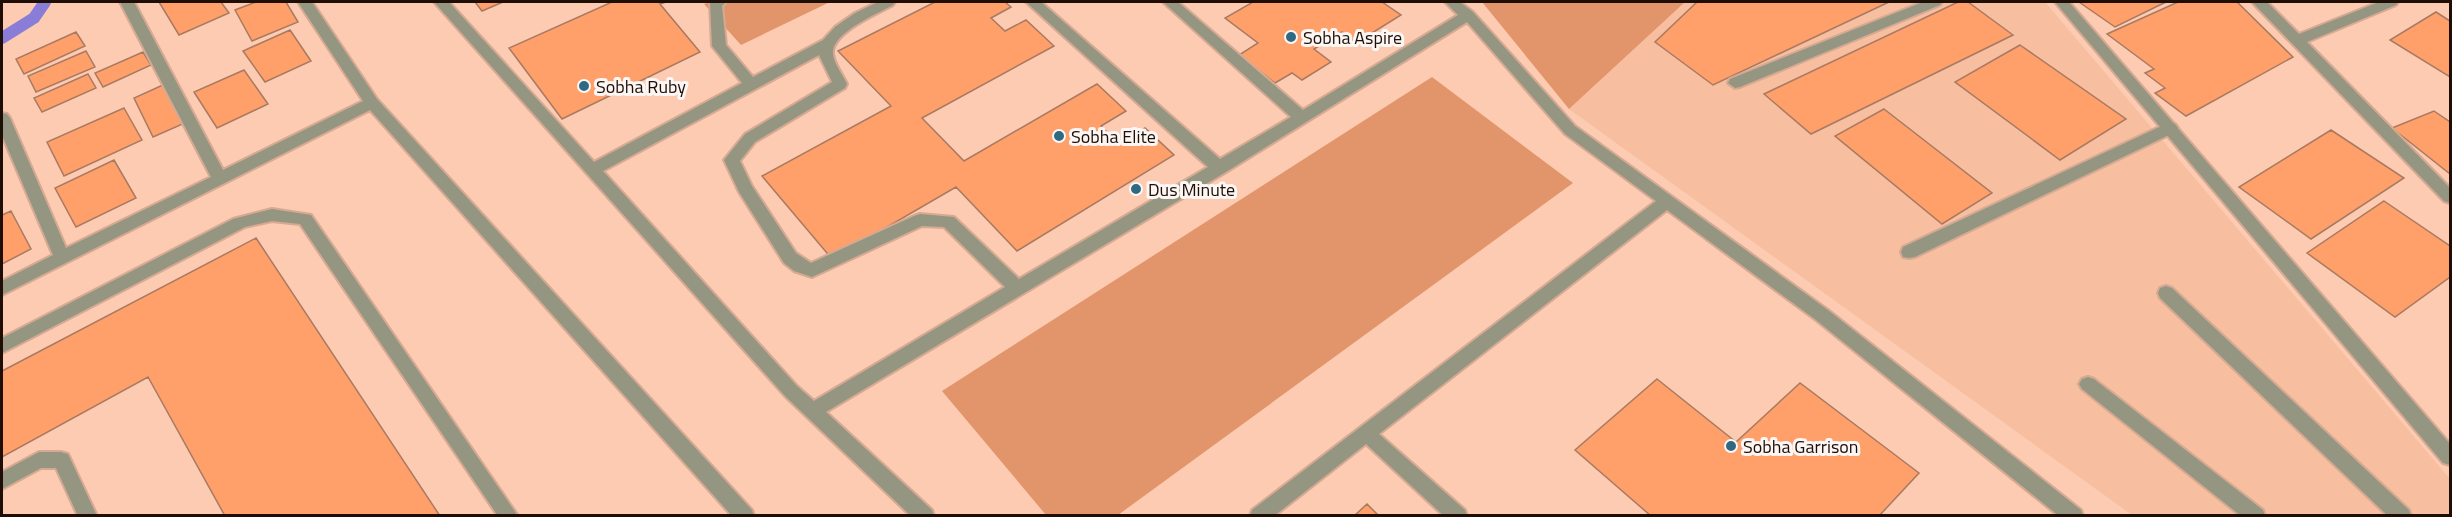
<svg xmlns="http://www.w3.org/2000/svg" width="2452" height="517" font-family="'Titillium Web',sans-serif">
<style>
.built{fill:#f7bea0}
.green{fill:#e2956b}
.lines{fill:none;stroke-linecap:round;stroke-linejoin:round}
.stream{stroke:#8a7dd7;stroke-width:12}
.building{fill:#ff9f6a;stroke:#a87a62;stroke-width:1.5}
.service-casing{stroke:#d5a992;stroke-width:4}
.minor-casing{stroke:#d5a992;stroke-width:4}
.service{fill:#959681;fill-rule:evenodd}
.minor{fill:#959681;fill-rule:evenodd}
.poi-dot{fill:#306982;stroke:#fcf7f4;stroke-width:2}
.labels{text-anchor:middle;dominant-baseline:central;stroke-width:6;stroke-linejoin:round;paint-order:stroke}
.poi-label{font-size:18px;fill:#1f0e06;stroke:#fcf7f4;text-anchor:start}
</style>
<rect width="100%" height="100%" fill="#fdcbb1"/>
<path class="built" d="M1685 2H2045L2450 479V515H2132L1569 109Z"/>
<path class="green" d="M710 2H830L741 45 704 4Z
M1482 2H1685L1569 109Z
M1432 77 1573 183 1118 515H1046L942 391Z"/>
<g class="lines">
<path class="stream" d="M2 38 34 18 45 2"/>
</g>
<path class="building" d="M159 2H221L229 13 179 35Z
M256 2H286L298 22 252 41 235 10Z
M475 2H503L482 11Z
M612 2H666L660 4 700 52 562 119 509 48Z
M935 2H1005L1011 7 991 18 1005 31 1026 20 1054 46 922 118 964 161 1097 84 1126 111 1101 126 1119 144 1145 128 1174 155 1017 251 956 187 832 259 762 176 891 106 838 51Z
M1253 2H1382L1401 15 1356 43 1342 32 1314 49 1331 62 1302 80 1292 73 1275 83 1239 55 1258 43 1225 18Z
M1697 2H1889L1713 85 1655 42Z
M1958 2H1968L2013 35 1811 134 1764 94Z
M2079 2H2166L2115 27Z
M2178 2H2237L2293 57 2186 116 2155 93 2165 88 2145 73 2154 69 2107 34Z
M2436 12 2450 21V77L2390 40Z
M290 30 311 61 265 82 243 51Z
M76 32 85 46 24 74 16 59Z
M2020 45 2126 119 2060 160 1955 82Z
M86 51 95 67 36 92 28 76Z
M143 52 151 65 103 87 95 73Z
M244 70 268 104 217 128 194 92Z
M88 74 96 88 42 112 34 98Z
M165 84 185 123 153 137 134 98Z
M124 108 142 140 64 176 47 142Z
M1884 109 1992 193 1942 224 1835 136Z
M2434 111 2450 122V174L2392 128Z
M2331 130 2404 178 2311 239 2239 187Z
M114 160 136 198 76 227 55 188Z
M2384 201 2450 246V277L2395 317 2307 253Z
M11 211 31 249 2 264V215Z
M256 238 440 516H225L148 377 2 457V371Z
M1657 379 1736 442 1800 383 1919 473 1879 516H1651L1575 450Z
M1367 504 1379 516H1354Z"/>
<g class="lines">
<defs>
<path id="service" d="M1923 2H1942L1940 5 1740 87 1735 88 1728 83 1730 79Z
M2170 122 2175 124 2178 128 2175 132 1915 257 1909 258 1903 257 1901 252 1903 247Z
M2166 286 2172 288 2409 510 2411 516H2388L2160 298 2158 293 2160 288Z
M2088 377 2094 379 2263 510 2265 516H2241L2082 389 2079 384 2082 379Z"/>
<path id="minor" d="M120 2H134L223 170 363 101 298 2H312L377 99 752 510 754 516H732L370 110 2 295V281L53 255 2 135V113L7 114 10 118 66 248 211 177Z
M434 2H449L594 162 742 83 712 46 710 2H726L722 6 726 45 753 77 823 40 835 27 855 13 878 2H895L893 5C877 14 831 33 833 54 834 64 843 75 847 84L845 88 755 142 740 161 752 186 796 253 811 263 914 216 920 214 954 217 1019 279 1208 167 1026 2H1041L1220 159 1291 117 1163 2H1178L1303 110 1458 15 1445 2H1460L1473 12 1575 126 1828 310 2081 510 2083 516H2059L1816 320 1667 210 1379 434 1465 510 1467 516H1444L1366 444 1274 516H1250L1252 510 1656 201 1565 134 1467 22 1226 172 826 412 932 510 934 516H911L785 396ZM819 55 832 82 745 134 724 160 739 192 784 263 794 271 812 277 922 226 944 227 1005 287 814 401 797 386 603 171Z
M2055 2H2069L2450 444V465L2443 463Z
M2252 2H2267L2299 34 2379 2H2398L2396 5 2307 42 2450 188V203L2444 201Z
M272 209 311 215 518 516H498L300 224 272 221 245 227 2 353V338L233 219Z
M39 452H61L68 454 97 516H78L56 468H41L2 489V472Z"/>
</defs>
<use href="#service" class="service-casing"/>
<use href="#minor" class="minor-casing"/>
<use href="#service" class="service"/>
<use href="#minor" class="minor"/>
</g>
<g class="poi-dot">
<circle cx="1291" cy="37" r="6"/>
<circle cx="584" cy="86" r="6"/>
<circle cx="1059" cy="136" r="6"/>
<circle cx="1136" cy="189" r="6"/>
<circle cx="1731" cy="446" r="6"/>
</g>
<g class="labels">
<g class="poi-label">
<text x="1303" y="37">Sobha Aspire</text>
<text x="596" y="86">Sobha Ruby</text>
<text x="1071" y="136">Sobha Elite</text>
<text x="1148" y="189">Dus Minute</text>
<text x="1743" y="446">Sobha Garrison</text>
</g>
</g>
<rect width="2452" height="517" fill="none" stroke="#1f0e06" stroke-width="6"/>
</svg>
